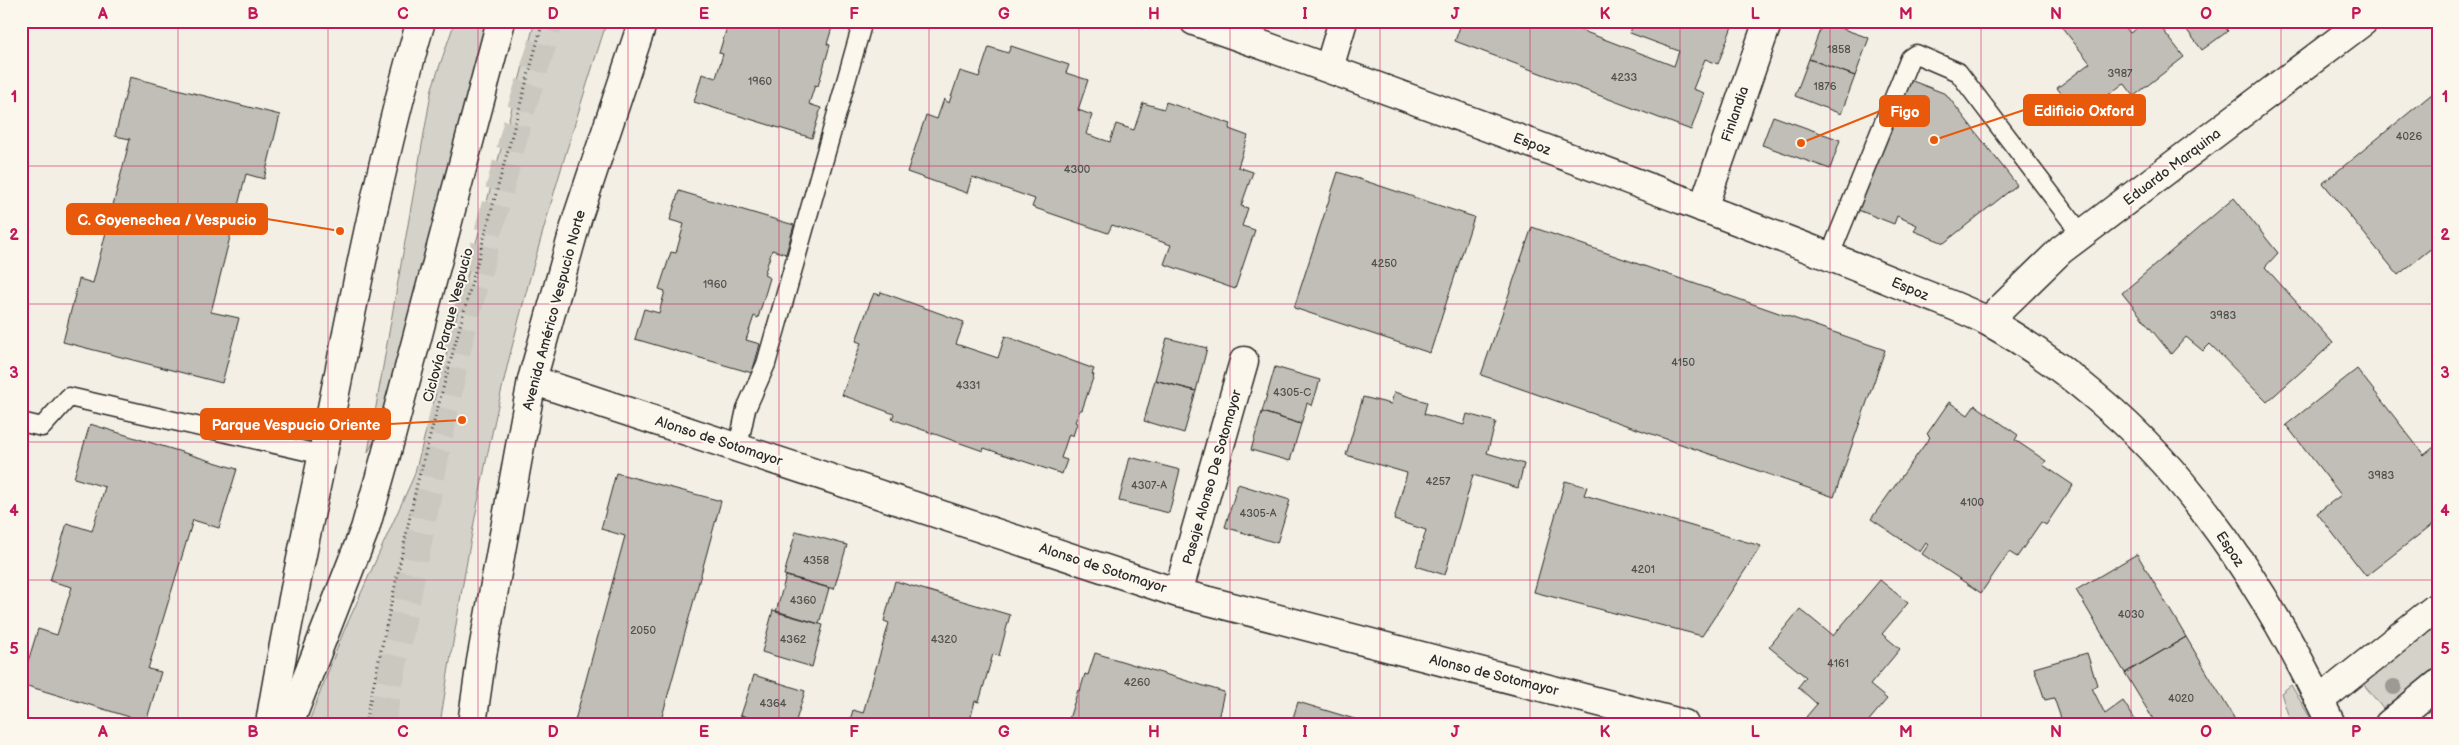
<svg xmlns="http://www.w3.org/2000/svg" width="2459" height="745" font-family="'Balsamiq Sans',sans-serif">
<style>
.green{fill:#d5d2c9;stroke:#807e7a}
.building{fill:#c0beb6;stroke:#2b2b2b}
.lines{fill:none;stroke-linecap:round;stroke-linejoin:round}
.motorway-tunnel{stroke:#cbc8bf;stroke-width:28;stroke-dasharray:28 14;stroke-linecap:butt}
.service-casing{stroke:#2b2b2b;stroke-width:21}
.minor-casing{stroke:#2b2b2b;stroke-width:31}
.tertiary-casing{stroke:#2b2b2b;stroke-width:31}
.primary-casing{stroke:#2b2b2b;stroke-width:31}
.motorway-casing{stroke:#2b2b2b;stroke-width:31}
.path{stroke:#2b2b2b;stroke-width:3;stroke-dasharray:1 4;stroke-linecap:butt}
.service{stroke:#fbf7ec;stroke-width:18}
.minor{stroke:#fbf7ec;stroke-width:28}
.tertiary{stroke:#fbf7ec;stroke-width:28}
.primary{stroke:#fbf7ec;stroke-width:28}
.motorway{stroke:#fbf7ec;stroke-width:28}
.tree{fill:#9d9a94}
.grid{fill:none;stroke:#c2185b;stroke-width:1;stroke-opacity:0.55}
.labels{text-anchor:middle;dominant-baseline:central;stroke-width:4;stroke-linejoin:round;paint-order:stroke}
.number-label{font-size:11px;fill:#50504e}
.street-label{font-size:14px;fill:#2b2b2b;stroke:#fbf7ec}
.leader{fill:none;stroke:#e8590c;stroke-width:2}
.callout-dot{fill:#e8590c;stroke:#fbf7ec;stroke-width:2}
.callout{fill:#e8590c;stroke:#e8590c;stroke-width:2}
.callout-label{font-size:15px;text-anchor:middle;font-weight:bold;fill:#fff}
.neatline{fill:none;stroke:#c2185b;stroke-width:2}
.grid-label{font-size:16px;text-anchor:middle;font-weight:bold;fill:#c2185b}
</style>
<rect width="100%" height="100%" fill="#f3efe4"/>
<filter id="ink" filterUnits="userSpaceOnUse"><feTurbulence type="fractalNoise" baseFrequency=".02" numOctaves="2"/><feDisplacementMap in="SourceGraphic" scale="10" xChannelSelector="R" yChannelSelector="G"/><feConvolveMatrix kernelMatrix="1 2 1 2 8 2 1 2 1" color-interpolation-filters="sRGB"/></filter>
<g filter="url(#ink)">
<path class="green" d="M455 21H493L381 429 368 452 432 88Z
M535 21H607C571 134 536 248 508 363 479 482 459 603 440 724H308L343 633 414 476Z
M2438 618V667L2384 710 2361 681Z
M2291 685 2312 721 2313 724H2291L2281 693Z"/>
<path class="building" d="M729 21H834L827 44 830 45 818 86 815 85 809 104 821 108 812 138 694 102 702 74 716 78 723 54 719 53Z
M1462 21H1557L1674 66 1679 51 1630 33 1634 21H1734L1718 64 1705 59 1693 89 1704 93 1691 130 1455 41Z
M2057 21H2120L2130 33 2146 21H2156L2184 57 2134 96 2124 83 2080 117 2057 88 2090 63Z
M2220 21 2228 31 2202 50 2186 29 2196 21Z
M1823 22 1869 38 1855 76 1809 59Z
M1011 46 1069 65 1066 73 1088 80 1078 110 1092 115 1086 134 1110 142 1116 124 1134 130 1143 103 1164 109 1166 102 1231 124 1229 129 1248 136 1238 167 1253 172 1241 206 1248 208 1242 226 1255 230 1235 289 1164 264 1171 245 1112 225 1108 233 1032 207 1035 199 972 177 967 193 907 172 926 115 937 119 944 99 949 103 960 71 979 77 989 47 1008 53Z
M1809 59 1855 76 1841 114 1795 96Z
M130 77 280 115 264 179 246 174 211 312 239 318 222 383 63 342 79 279 93 283 130 139 115 136Z
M1910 80 1946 94 2017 185 1944 243 1914 231 1917 225 1897 216 1894 224 1858 210Z
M2438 89V243L2398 275 2323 183Z
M1773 116 1840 140 1830 169 1762 145Z
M1338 172 1474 217 1430 353 1294 308Z
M679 191 794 225 786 254 772 250 764 275 770 278 758 318 754 316 746 340 760 344 752 373 635 339 644 309 659 313 665 291 659 289 671 252 676 253 684 224 670 220Z
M2234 198 2278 253 2265 267 2333 343 2267 402 2210 344 2203 351 2186 337 2171 354 2122 293Z
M1532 227 1885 350 1834 497 1481 375Z
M881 292 964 322 956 344 998 358 1005 336 1094 369 1092 374 1094 375 1082 410H1080L1075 422 1077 423 1073 436 1069 434 1061 458 1067 460 1062 474 984 448 983 451 892 419 894 414 842 395 861 343 856 341 869 305 874 293 880 295Z
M1167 338 1207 348 1196 391 1155 380Z
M1275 367 1320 380 1312 406 1307 403 1301 424 1262 412Z
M2357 369 2424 455 2434 447 2438 451V520L2366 576 2317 513 2341 495 2286 425Z
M1155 380 1196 391 1184 433 1144 421Z
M1394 392 1427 402 1424 414 1464 425 1467 414 1496 422 1487 453 1524 464 1518 488 1473 475 1445 575 1416 566 1426 530 1394 520 1407 473 1346 455 1363 397 1391 404Z
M1949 402 1968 415 1975 405 2018 435 2015 440 2046 461 2043 465 2073 485 2046 525 2041 522 2017 557 2009 552 1981 593 1922 554 1928 545 1926 543 1920 552 1871 519 1930 437 1927 434Z
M1262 412 1301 424 1290 461 1251 450Z
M90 424 237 469 219 528 193 520 148 669 161 672 146 722 21 684 38 629 57 635 72 587 50 581 67 523 92 531 105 487 74 478Z
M1130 457 1180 470 1169 513 1119 501Z
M616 473 721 501 660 724H574L625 536 601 529Z
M1565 481 1587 487 1584 495 1761 546 1702 636 1534 592Z
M1238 484 1290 500 1277 543 1225 527Z
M796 531 847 545 834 589 784 575Z
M2137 554 2186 637 2125 673 2076 590Z
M786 576 829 588 819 624 776 612Z
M1880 580 1908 603 1882 634 1900 649 1870 685 1887 699 1866 724H1814L1806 717 1817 704 1798 687 1806 677 1769 647 1800 609 1833 636Z
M895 581 1010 615 999 656 993 654 979 702 975 701 969 724H849L853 710 863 713 889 623 884 621Z
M773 610 823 625 812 667 762 652Z
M2186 637 2237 723 2236 724H2156L2125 673Z
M1095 653 1224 692 1217 724H1074L1075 721 1069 719 1078 690 1080 691 1085 674 1088 675Z
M2087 653 2097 685 2092 688 2105 714 2123 701 2138 724H2063L2054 698 2045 700 2034 668Z
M754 675 805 691 795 724H768L741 715Z
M1298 702 1371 724H1291Z
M741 715 768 724H738Z"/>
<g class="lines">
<path class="motorway-tunnel" d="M381 724 456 353 520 113 550 21"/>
<defs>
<path id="service" d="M1830 255 1910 58 1916 54 1958 72 2082 235
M21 422 42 427 69 397 323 455
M738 447 746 409 766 364 863 21"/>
<path id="minor" d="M1329 68 1343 21
M1703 208 1768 21
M1988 321 2061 250 2364 21
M532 380 1178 593 1684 724
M1178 593 1244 361"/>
<path id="tertiary" d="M1194 21C1359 78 1522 140 1685 201 1759 229 1833 257 1906 287 1933 298 1963 308 1989 322 2027 343 2064 370 2097 398 2198 482 2275 606 2331 724
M2320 700 2438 606
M2389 724 2438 684"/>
<path id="primary" d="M270 724C285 628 307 533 326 438 354 298 381 158 421 21
M472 724 481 661 532 380 578 216 643 21"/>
<path id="motorway" d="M289 724 365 529 386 455 501 21"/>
</defs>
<use href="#service" class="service-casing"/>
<use href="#minor" class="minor-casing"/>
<use href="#tertiary" class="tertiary-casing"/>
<use href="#primary" class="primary-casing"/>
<use href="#motorway" class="motorway-casing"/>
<path class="path" d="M365 724 417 484 543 21"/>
<use href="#service" class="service"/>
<use href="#minor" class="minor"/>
<use href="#tertiary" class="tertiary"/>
<use href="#primary" class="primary"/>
<use href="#motorway" class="motorway"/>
</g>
<circle class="tree" cx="2394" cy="687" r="8"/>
</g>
<path class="grid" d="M178 21V724M328 21V724M478 21V724M628 21V724M779 21V724M929 21V724M1079 21V724M1230 21V724M1380 21V724M1530 21V724M1680 21V724M1830 21V724M1981 21V724M2131 21V724M2281 21V724M21 166H2438M21 304H2438M21 442H2438M21 580H2438"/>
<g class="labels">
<g class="number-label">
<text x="1839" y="49">1858</text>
<text x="2120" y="73">3987</text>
<text x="1624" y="77">4233</text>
<text x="760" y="81">1960</text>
<text x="1825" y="86">1876</text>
<text x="2409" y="136">4026</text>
<text x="1077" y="169">4300</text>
<text x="1384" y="263">4250</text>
<text x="715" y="284">1960</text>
<text x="2223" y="315">3983</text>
<text x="1683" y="362">4150</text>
<text x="968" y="385">4331</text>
<text x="1292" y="392">4305-C</text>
<text x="2381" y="475">3983</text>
<text x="1438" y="481">4257</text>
<text x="1149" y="485">4307-A</text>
<text x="1972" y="502">4100</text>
<text x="1258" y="513">4305-A</text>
<text x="816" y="560">4358</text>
<text x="1643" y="569">4201</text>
<text x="803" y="600">4360</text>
<text x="2131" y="614">4030</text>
<text x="643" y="630">2050</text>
<text x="793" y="639">4362</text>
<text x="944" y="639">4320</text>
<text x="1838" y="663">4161</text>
<text x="1137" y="682">4260</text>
<text x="2181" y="698">4020</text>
<text x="773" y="703">4364</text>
</g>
<g class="street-label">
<text transform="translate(1735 114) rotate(-71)">Finlandia</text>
<text transform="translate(1532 144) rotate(21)">Espoz</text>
<text transform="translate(2172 167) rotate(-37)">Eduardo Marquina</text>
<text transform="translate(1910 289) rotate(23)">Espoz</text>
<text transform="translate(554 310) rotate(-75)">Avenida Américo Vespucio Norte</text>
<text transform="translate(448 325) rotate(-75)">Ciclovía Parque Vespucio</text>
<text transform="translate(719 441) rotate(18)">Alonso de Sotomayor</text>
<text transform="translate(1212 477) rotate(-74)">Pasaje Alonso De Sotomayor</text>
<text transform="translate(2230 549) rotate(57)">Espoz</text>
<text transform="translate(1103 568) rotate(18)">Alonso de Sotomayor</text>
<text transform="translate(1494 675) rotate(14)">Alonso de Sotomayor</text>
</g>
</g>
<path class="leader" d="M1934 140L2024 110M1801 143L1880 111M340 231L267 219M462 420L390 424"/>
<g class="callout-dot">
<circle cx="1934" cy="140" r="5"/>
<circle cx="1801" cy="143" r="5"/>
<circle cx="340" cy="231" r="5"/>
<circle cx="462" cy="420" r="5"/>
</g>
<g class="callout">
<rect x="2024" y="95" width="121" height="30" rx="5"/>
<rect x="1880" y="96" width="49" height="30" rx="5"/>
<rect x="67" y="204" width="200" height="30" rx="5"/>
<rect x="201" y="409" width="189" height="30" rx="5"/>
</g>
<g class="callout-label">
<text x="2084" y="116">Edificio Oxford</text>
<text x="1905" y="117">Figo</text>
<text x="167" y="225">C. Goyenechea / Vespucio</text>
<text x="296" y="430">Parque Vespucio Oriente</text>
</g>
<rect width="2459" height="745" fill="none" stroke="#fbf7ec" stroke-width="55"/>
<rect x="28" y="28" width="2404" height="690" class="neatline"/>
<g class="grid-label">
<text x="103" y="19">A</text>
<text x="253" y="19">B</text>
<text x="403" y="19">C</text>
<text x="553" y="19">D</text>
<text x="704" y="19">E</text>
<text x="854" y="19">F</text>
<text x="1004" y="19">G</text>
<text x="1154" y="19">H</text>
<text x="1305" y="19">I</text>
<text x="1455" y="19">J</text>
<text x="1605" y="19">K</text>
<text x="1755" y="19">L</text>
<text x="1906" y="19">M</text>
<text x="2056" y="19">N</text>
<text x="2206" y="19">O</text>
<text x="2356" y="19">P</text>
<text x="14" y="102">1</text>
<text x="2445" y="102">1</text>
<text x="14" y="240">2</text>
<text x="2445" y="240">2</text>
<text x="14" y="378">3</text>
<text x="2445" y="378">3</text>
<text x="14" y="516">4</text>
<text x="2445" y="516">4</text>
<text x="14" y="654">5</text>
<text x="2445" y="654">5</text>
<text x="103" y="737">A</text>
<text x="253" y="737">B</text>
<text x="403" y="737">C</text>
<text x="553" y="737">D</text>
<text x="704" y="737">E</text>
<text x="854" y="737">F</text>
<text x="1004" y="737">G</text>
<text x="1154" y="737">H</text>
<text x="1305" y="737">I</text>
<text x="1455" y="737">J</text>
<text x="1605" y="737">K</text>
<text x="1755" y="737">L</text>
<text x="1906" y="737">M</text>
<text x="2056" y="737">N</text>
<text x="2206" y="737">O</text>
<text x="2356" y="737">P</text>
</g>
</svg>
